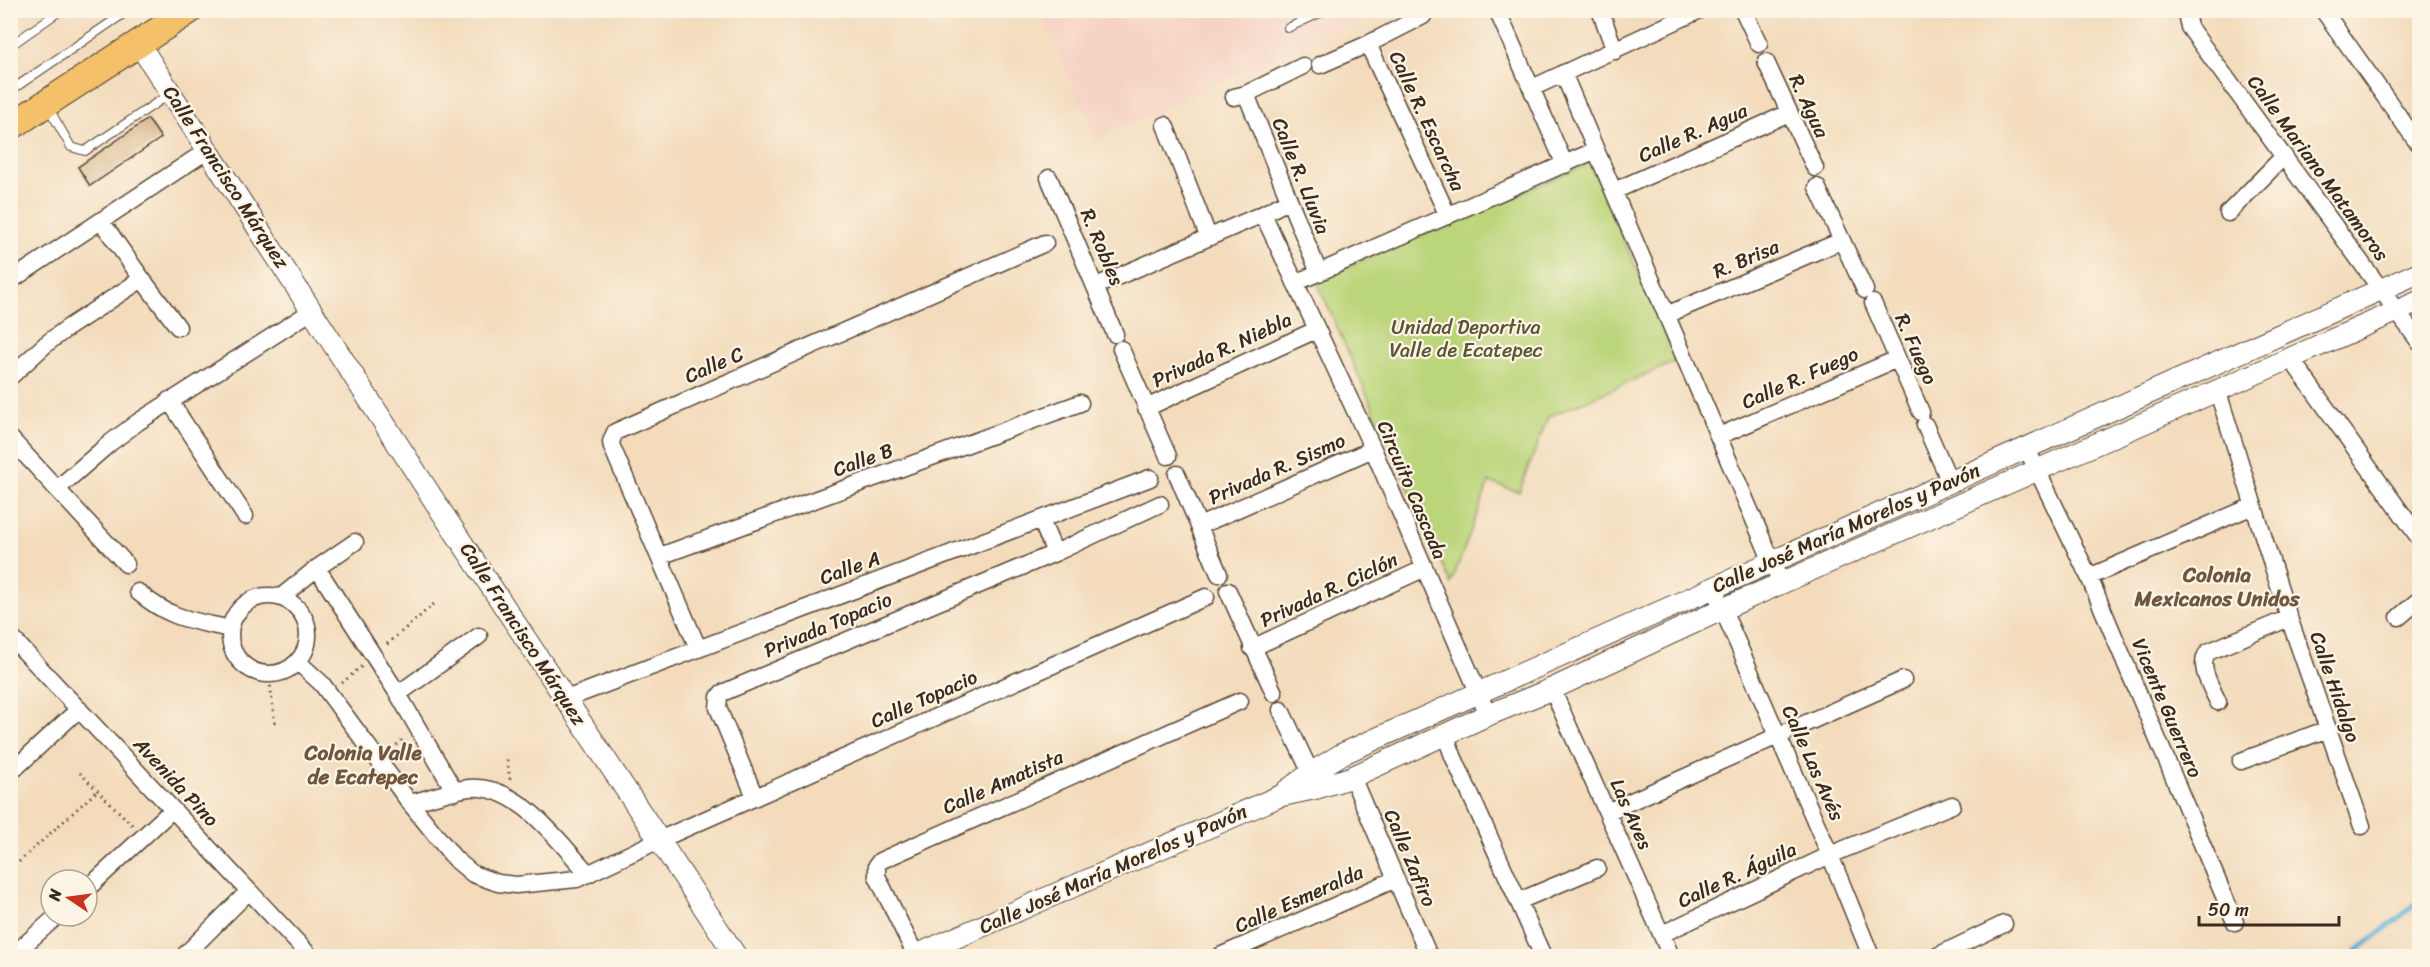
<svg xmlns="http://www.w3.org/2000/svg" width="2430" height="967" font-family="Sriracha,sans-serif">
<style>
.built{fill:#f5d2c2}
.green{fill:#bbd57a;stroke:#7b804c;stroke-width:1.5}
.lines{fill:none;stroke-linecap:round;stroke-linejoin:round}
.stream{stroke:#5baed7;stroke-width:5}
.building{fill:#d0ab7c}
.service-casing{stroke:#574536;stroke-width:10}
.minor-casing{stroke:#574536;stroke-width:19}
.tertiary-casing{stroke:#574536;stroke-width:23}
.trunk-casing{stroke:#574536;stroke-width:29}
.path{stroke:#574536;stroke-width:3;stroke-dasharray:1.5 4.5;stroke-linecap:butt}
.service{stroke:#fff;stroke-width:8}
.minor{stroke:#fff;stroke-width:16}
.tertiary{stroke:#fff;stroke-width:21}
.trunk{stroke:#f4c16b;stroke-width:27}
.labels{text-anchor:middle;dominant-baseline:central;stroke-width:4.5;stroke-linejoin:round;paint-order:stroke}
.street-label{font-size:20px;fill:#3b2a1e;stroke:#fcf5e5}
.park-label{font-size:20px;fill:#5b5535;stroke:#fcf5e5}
.neighbourhood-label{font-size:21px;font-weight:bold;fill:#6f573f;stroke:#fcf5e5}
</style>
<rect width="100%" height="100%" fill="#fcf5e5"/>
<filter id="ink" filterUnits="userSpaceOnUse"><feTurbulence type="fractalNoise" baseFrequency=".0167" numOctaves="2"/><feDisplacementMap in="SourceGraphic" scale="12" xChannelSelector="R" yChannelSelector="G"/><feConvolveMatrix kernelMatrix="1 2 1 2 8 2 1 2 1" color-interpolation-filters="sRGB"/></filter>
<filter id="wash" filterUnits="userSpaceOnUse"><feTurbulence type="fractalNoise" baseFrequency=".008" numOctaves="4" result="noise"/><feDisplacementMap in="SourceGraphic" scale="24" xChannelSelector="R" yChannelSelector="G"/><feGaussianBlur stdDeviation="1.35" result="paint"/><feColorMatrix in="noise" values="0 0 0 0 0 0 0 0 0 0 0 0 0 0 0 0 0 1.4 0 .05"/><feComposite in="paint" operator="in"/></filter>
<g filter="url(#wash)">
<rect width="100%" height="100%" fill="#f3dbbc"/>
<path class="built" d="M1040 11H1380L1096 139Z"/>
<path class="green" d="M1590 163 1677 361 1548 417 1519 492 1489 482 1451 584 1316 280Z"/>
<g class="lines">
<path class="stream" d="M2350 956 2420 901"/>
</g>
<g id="blocks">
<path class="building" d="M148 119 161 138 90 186 78 167Z"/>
</g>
</g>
<g filter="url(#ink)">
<use href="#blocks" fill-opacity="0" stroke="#574536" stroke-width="1.5"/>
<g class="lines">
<defs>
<path id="service" d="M1288 28 1326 10
M10 46 61 10
M10 91 129 10
M48 107 71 147 85 151 171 93"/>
<path id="minor" d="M1497 10 1565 165
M1600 10 1615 51
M1743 10 1759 44
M2190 10 2187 17 2189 27 2420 343
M2323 10 2420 146
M1368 44 1448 216
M1766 62 1815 168
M1320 65 1368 44 1423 16
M1563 73 1781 583
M1532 88 1700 10
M1246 94 1319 273
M1234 97 1246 94 1303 66
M1165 125 1208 236
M1049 178 1115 334
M1817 187 1865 290
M1614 191 1789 113
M2228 213 2284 156
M1263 214 1373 449 1488 715
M101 221 142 279 178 327
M10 281 208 150
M1295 283 1596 150
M1096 286 1263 214 1288 201
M1873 303 1921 412
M1666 315 1841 241
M1121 349 1168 456
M2291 359 2420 539
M10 377 46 344 66 329 142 279
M2217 389 2289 618 2362 826
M169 400 245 516
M1146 408 1316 330
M1925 425 1950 482
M1719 436 1897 359
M10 438 126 564
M2026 447 2089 577 2235 922
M1177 474 1219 574
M57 489 110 443 138 422 312 311
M1041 520 1055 553
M1199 526 1373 449
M660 556 1080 403
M317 568 398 694 455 792
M2089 577 2253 506
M1713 587 1830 855 1871 956
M1228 591 1274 693
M138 592C170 619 191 620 230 629
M230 635a39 39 0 1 1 78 0a39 39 0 1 1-78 0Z
M281 597 317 568 355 542
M2399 617 2420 599
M10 636 310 956
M698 648 612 447 611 442 615 432 1045 243
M1252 648 1423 569
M298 662 322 684 410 803 455 859 473 874 498 883 516 885 577 879 659 840 1206 597
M1552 689 1671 956
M398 694 479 636
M566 699 1150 478
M2218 702C2212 688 2197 666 2208 652L2289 618
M1281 710 1316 784
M1446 736 1453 756 1543 956
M2241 761 2328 729
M10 773 79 709
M1352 777 1429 956
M755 797 718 708 719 697 722 693 1055 553 1160 504
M410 803C429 799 450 790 469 788 520 784 557 841 589 874
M1607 812 1903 680
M87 889 172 810
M1519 901 1597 868
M1662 934 1830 855 1952 805
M12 956 57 916
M184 956 249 891
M916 956 877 876V865L880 861 1240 701
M1220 956 1396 879
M1937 956 2004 924"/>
<path id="tertiary" d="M139 44 441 511 736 956
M1286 791 1311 773 1342 754 2420 272
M914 956 1280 796 1317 788 1352 777 1488 715 1552 689 1723 609 2420 301"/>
<path id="trunk" d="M10 127 190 10"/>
</defs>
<use href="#service" class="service-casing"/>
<use href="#minor" class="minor-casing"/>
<use href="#tertiary" class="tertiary-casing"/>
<use href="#trunk" class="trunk-casing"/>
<path class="path" d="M387 644 434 604
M269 674 275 726
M342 683 362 666
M392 749 405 738
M507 760 510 780
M80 773 132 825
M10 870 98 790"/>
<use href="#service" class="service"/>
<use href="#minor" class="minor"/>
<use href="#tertiary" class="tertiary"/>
<use href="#trunk" class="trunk"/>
</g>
</g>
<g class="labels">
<g class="street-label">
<text transform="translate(1809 106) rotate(65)">R. Agua</text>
<text transform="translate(1427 121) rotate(65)">Calle R. Escarcha</text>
<text transform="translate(1693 133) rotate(-24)">Calle R. Agua</text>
<text transform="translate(2318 168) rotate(54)">Calle Mariano Matamoros</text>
<text transform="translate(1301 176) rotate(68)">Calle R. Lluvia</text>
<text transform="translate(226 177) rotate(57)">Calle Francisco Márquez</text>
<text transform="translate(1102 247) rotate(67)">R. Robles</text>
<text transform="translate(1746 259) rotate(-23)">R. Brisa</text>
<text transform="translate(1916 349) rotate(66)">R. Fuego</text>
<text transform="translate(1222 350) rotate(-25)">Privada R. Niebla</text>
<text transform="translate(714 365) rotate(-24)">Calle C</text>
<text transform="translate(1800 378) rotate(-24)">Calle R. Fuego</text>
<text transform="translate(863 460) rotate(-20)">Calle B</text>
<text transform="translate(1277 469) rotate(-24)">Privada R. Sismo</text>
<text transform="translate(1412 490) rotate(67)">Circuito Cascada</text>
<text transform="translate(1846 528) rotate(-24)">Calle José María Morelos y Pavón</text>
<text transform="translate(850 568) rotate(-20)">Calle A</text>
<text transform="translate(1329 590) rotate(-25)">Privada R. Ciclón</text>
<text transform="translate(828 625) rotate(-23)">Privada Topacio</text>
<text transform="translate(523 634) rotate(57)">Calle Francisco Márquez</text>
<text transform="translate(2335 687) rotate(71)">Calle Hidalgo</text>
<text transform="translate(924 699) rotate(-24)">Calle Topacio</text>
<text transform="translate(2167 708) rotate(67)">Vicente Guerrero</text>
<text transform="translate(1813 763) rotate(66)">Calle Las Avés</text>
<text transform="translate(176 782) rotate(47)">Avenida Pino</text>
<text transform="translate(1003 782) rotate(-24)">Calle Amatista</text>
<text transform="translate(1631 814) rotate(66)">Las Aves</text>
<text transform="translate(1410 858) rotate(67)">Calle Zafiro</text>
<text transform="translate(1113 869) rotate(-24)">Calle José María Morelos y Pavón</text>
<text transform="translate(1737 875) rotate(-25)">Calle R. Águila</text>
<text transform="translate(1299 899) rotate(-24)">Calle Esmeralda</text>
</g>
<g class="park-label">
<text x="1466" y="327">Unidad Deportiva<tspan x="1466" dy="23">Valle de Ecatepec</tspan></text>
</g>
<g class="neighbourhood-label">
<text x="2217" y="575">Colonia<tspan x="2217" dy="24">Mexicanos Unidos</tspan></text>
<text x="363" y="753">Colonia Valle<tspan x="363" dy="24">de Ecatepec</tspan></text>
</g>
</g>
<rect width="2430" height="967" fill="none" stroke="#fcf5e5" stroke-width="36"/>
<g transform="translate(69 898) rotate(283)"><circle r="28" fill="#fcf5e5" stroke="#afa495" stroke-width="1.5"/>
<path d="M0-4.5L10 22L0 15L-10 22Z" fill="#c8321e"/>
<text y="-9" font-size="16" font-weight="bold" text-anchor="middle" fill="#3b2a1e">N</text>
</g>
<path d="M2199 916v9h140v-9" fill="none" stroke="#3b2a1e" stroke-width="3"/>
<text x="2208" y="916" font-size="18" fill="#3b2a1e" stroke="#fcf5e5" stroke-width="4.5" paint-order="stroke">50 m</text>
</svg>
